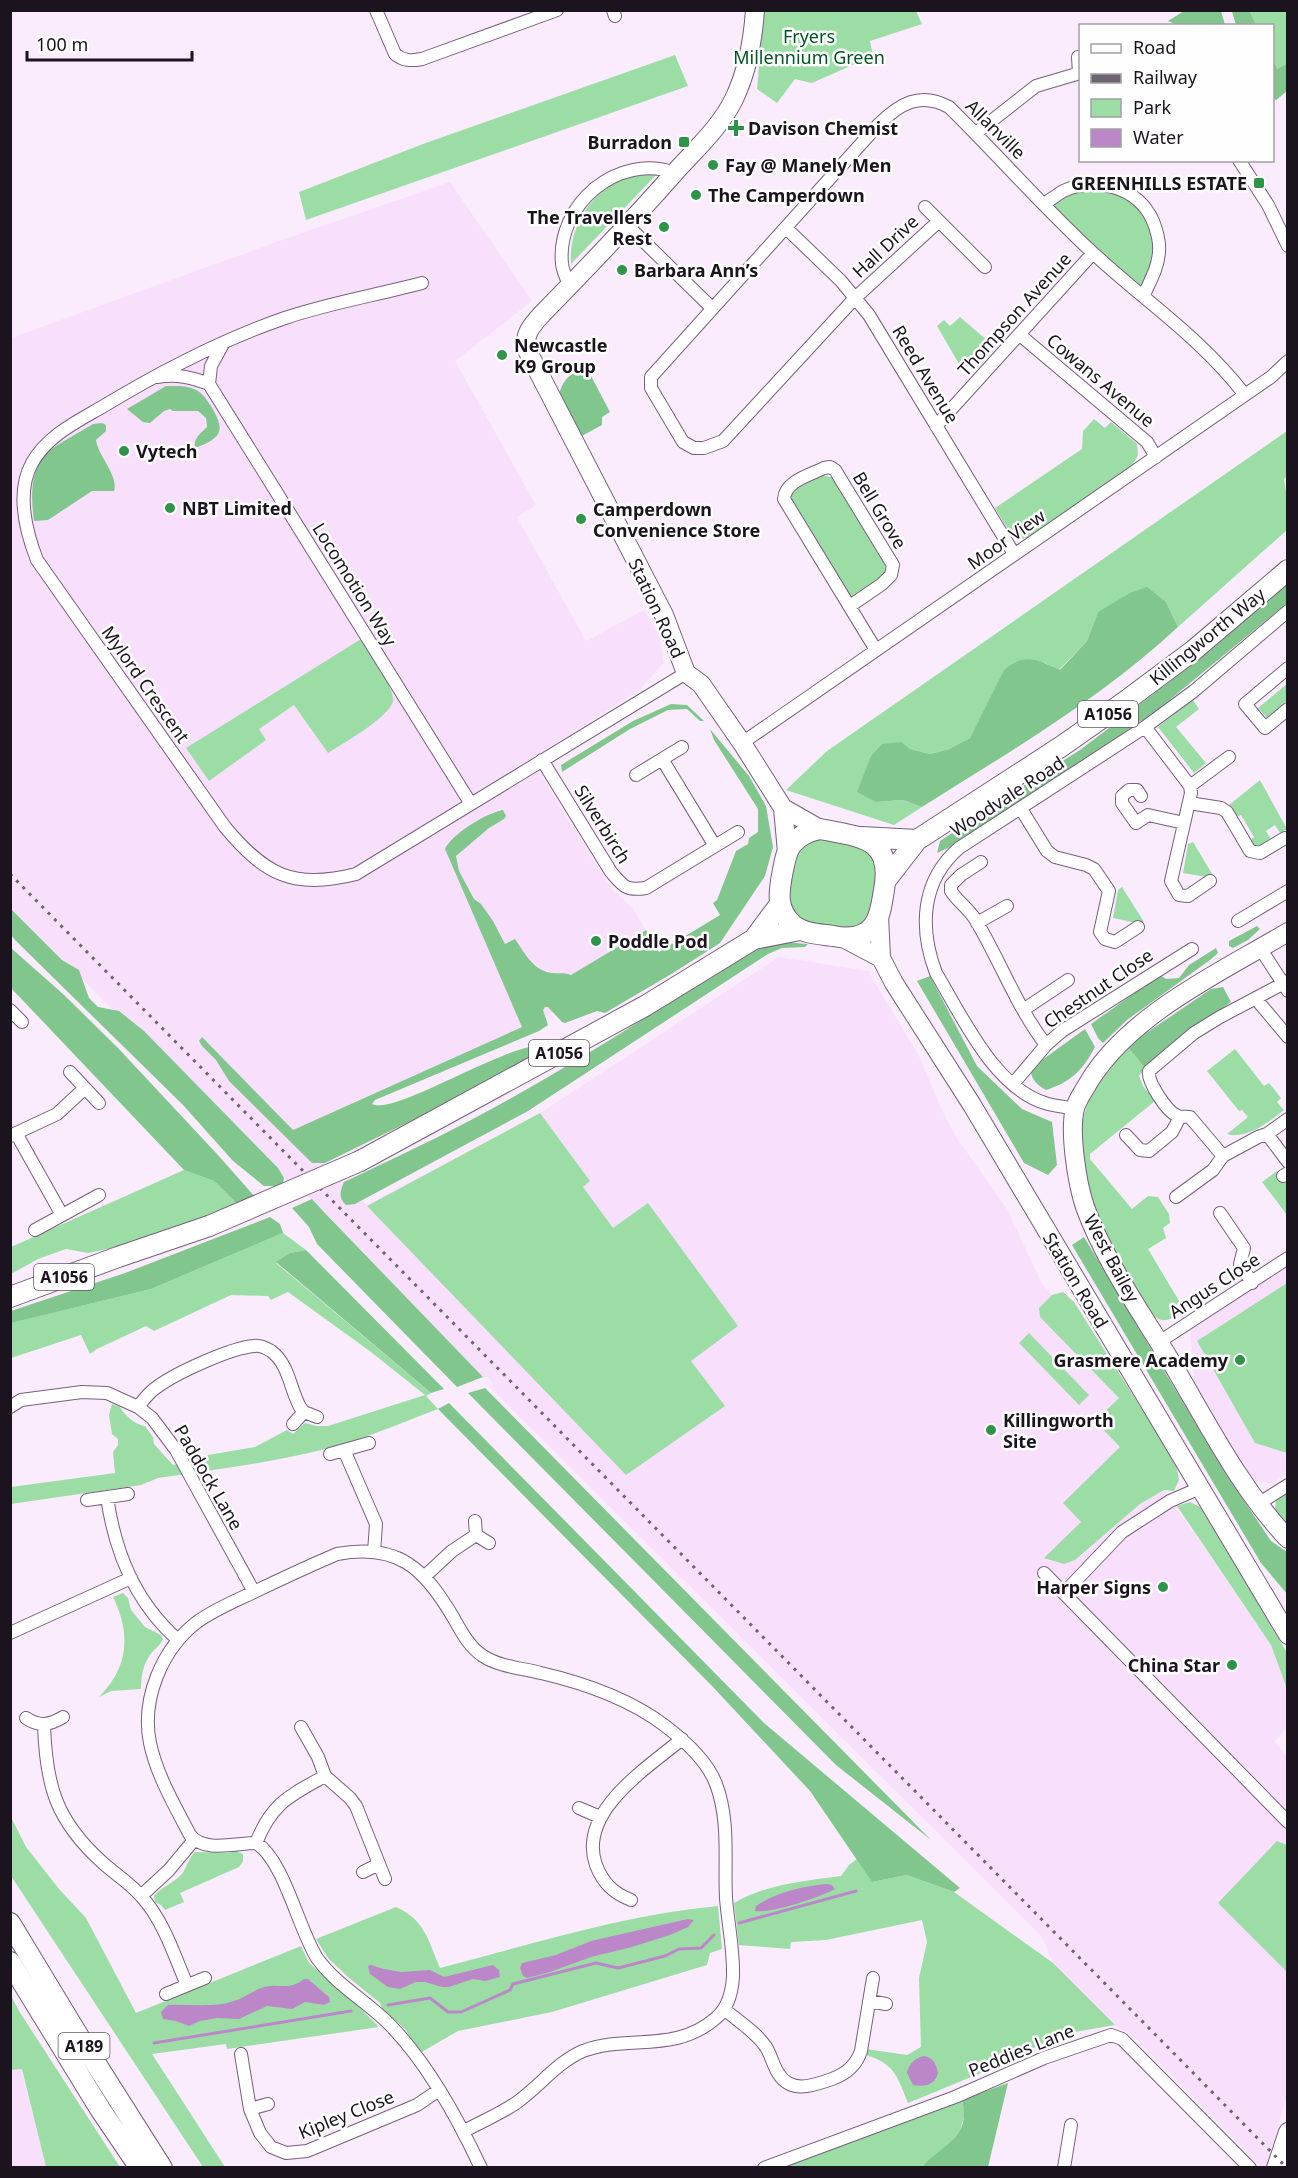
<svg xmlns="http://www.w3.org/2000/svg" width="1298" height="2178" font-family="'Noto Sans',sans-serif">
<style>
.built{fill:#f8e0fd}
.green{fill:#9cdda6}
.forest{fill:#81c78d}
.water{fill:#bc87c8}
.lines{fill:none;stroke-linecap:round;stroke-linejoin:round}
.stream{stroke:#bc87c8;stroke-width:3}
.street-casing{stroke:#76607b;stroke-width:14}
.secondary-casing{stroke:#76607b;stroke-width:20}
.primary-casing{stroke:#76607b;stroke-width:22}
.street{stroke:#fff;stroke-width:12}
.secondary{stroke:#fff;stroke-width:18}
.primary{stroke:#fff;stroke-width:20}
.rail{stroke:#6e6370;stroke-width:3;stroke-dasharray:3 6;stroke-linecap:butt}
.primary-bridge-casing{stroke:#76607b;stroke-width:22;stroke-linecap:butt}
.primary-bridge{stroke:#fff;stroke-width:20}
.poi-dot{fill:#2f944a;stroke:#fefefe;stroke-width:2}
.labels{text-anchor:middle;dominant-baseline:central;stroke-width:5;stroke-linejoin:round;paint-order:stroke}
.shield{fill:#fefefe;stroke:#5f5a60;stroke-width:1.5}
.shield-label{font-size:16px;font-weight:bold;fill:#1b131d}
.park-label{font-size:18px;fill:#00541f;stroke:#fefefe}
.poi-label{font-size:18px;font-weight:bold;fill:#1b131d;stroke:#fefefe;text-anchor:start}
.street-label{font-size:18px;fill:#1b131d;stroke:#fefefe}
</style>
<rect width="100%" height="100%" fill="#faebfd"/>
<path class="built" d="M450 182 532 301 455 361 536 505 517 517 586 641 644 610 659 636 664 663 638 691 531 759 612 890 632 907 659 952 546 1016 293 1130 367 1205 540 1113 779 957 868 971 919 1056 942 1110 956 1137 1007 1209 1042 1284 1052 1295 1162 1459 1164 1490 1271 1645 1287 1689V1728L1274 1742 1288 1757V2093L1275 2135 1287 2148V2167H1261L1133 2036 1115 2025 1053 1963 1042 1937 489 1386 493 1384 488 1377H483L312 1199 278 1174 11 908V338L282 240Z
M1287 1265V1474L1271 1484 1245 1478 1195 1391 1190 1329Z
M21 2068 46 2167H11L10 2070Z"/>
<path class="green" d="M764 11H916L922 24 870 41 873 56 812 83 795 79 777 103 757 89Z
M1232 11H1287V91L1276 100 1272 96V26L1236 25Z
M675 55 688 86 306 220 299 192 423 144Z
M658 173 571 264C568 224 595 185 634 176 642 174 650 174 658 173Z
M1094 189C1127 189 1154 211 1154 246 1153 252 1154 259 1152 265 1150 272 1146 279 1142 286L1095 248 1053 205 1068 195Z
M960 317 996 348 981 364 973 357 962 369 937 326 944 320 950 326Z
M1094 419 1105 428 1111 422 1137 444 1138 455 1131 468 1028 538 1019 539 1011 534 995 508 1082 449 1083 431Z
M1287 431V476L1284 479 1287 497V530L1178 627 1166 602 1098 612 1087 641 1059 670 1045 663 983 714 970 738 949 749 930 754 910 749 902 742 876 802 903 800 922 807 894 825 786 790 827 751Z
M823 475 833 478 885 565V572L881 578 852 596 845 592 791 500 792 491Z
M361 639C368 651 395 688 393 701 390 717 342 744 328 753L294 705 259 729 266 740 209 781 186 748Z
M1287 684V700L1281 706 1283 709 1269 720 1258 708Z
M1193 700 1199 709 1176 727 1206 763 1194 773 1158 727Z
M1260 780 1287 829 1280 833 1275 825 1266 831 1271 839 1255 848 1250 840 1254 837 1241 815 1236 817 1229 805Z
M815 836 861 844 878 859 872 913 857 930 799 921 787 902 795 855 797 850Z
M1193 842 1214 877 1212 878 1183 873 1188 844Z
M1122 887 1144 922 1141 924 1113 918 1118 890Z
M1127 1046 1145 1068 1139 1076 1143 1086 1155 1101 1090 1154V1159L1132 1209 1148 1196 1158 1197 1169 1214 1170 1223 1163 1228 1166 1238 1148 1249 1185 1311C1170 1319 1164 1326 1150 1313 1116 1252 1059 1176 1088 1103 1091 1096 1093 1088 1097 1082 1106 1069 1117 1058 1127 1046Z
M1235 1049 1264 1086 1269 1083 1281 1098 1277 1102 1284 1110C1269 1122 1246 1140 1227 1134L1248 1117 1242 1110 1239 1111 1207 1071Z
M540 1113 590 1181 583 1187 613 1228 648 1203 738 1326 691 1361 725 1406 626 1475 367 1206Z
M184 1170 214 1181 238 1205 138 1243 88 1253 66 1249 38 1259 11 1274V1247Z
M1277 1171 1287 1184V1215L1262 1182Z
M283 1233 306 1250 290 1253 276 1263 431 1393 426 1396 438 1409C401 1423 364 1439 325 1449 270 1463 213 1470 158 1478L141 1485 11 1504V1487L115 1473 113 1452 118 1445V1439L112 1434 109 1415 112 1404 120 1407C124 1415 136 1425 145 1426L153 1437 154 1444 173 1465 199 1460 208 1455 255 1447 287 1430 293 1434 305 1423 317 1426H328L425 1395 371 1352 288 1292 271 1300 268 1296 231 1295 154 1331 146 1326 97 1349 90 1354 81 1335 11 1358 10 1323 151 1289Z
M1287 1283V1453L1255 1443 1197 1341Z
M1063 1292 1074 1302 1176 1463 1179 1480 1174 1491 1164 1490 1140 1504 1075 1560 1064 1564 1044 1558 1081 1522 1063 1503 1120 1447 1095 1421 1119 1398 1040 1317 1039 1308 1052 1295Z
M1029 1333 1089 1395 1079 1405 1019 1343Z
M1287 1492V1527L1275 1510 1276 1499Z
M1190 1502 1202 1508 1287 1653V1689L1271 1645 1177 1506Z
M123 1593 128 1598 131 1610 145 1627 161 1635 163 1639C160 1646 154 1649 150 1655 143 1665 141 1677 141 1689L111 1691 99 1697C129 1667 131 1634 113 1597Z
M10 1815 26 1847 59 1889 86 1918 136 2013 301 1946 309 1963 350 1998 379 2027 227 2049 226 2044 152 2054 225 2167H203L11 1876Z
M1277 1841 1287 1845V1972L1218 1903Z
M236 1851 243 1854V1861L239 1867 180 1893 184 1902 165 1910 161 1905 155 1902 154 1896C161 1887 172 1884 182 1874 187 1867 188 1859 195 1852L228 1853Z
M857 1859 872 1882 907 1875 954 1892 1053 1963 1115 2025 1063 2034 981 2073 908 2103C897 2076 895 2064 866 2055V2049L907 2055 921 2047 919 1978 927 1942 922 1920 826 1940 791 1942 790 1949 739 1945 734 1903C766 1884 805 1881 841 1876L849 1865Z
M718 1906 722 1949 710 1953 707 1965 552 2012 458 2031 420 2053 405 2029 382 2009 380 2003 348 1977 328 1958 316 1939 396 1907C425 1920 428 1940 440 1968 532 1944 623 1915 718 1906Z
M10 1994 19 2011 120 2167H46L22 2069 11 2070Z
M962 2100 965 2113 960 2131 949 2145 921 2167 781 2168Z"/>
<path class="forest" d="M1184 11H1221L1225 25H1177L1168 21Z
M1232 11H1249L1256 25H1236Z
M1273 60 1277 69 1287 64V91L1276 100 1273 96Z
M581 370 590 374 610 412 602 417V425L580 437 559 395C562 382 568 374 581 370Z
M166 386C175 386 185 385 194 389 202 392 206 399 211 406 226 431 222 438 195 448 193 438 201 433 207 427L206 418 198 411H173L170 409 164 411 150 423 143 422 127 409Z
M102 423 106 425V431L96 440C98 456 119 476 114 491H92L48 520 34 521C31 498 29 469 49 451 62 441 79 433 93 424Z
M1287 583V603L1161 707 1084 761 950 847 937 853 940 841 1010 794 1080 750 1210 651Z
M1147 587 1166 602 1178 627C1102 698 1009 752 922 807L903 800 876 802 857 792 871 756 882 744 902 742 910 749 930 754 949 749 970 738 1004 670C1025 652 1037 660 1060 670L1087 641 1098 612 1130 593Z
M671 704 687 705 704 721H700L687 709 668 710 630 729 562 772 561 765 633 721Z
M710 729 749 776 766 806 773 847 765 876 720 943 673 973 605 1013 597 1011 565 1023 562 1022 548 1007H545L543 1010 548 1025 539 1031 375 1100 372 1104C393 1116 504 1045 539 1046L543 1050 541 1055 521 1067 325 1163H312L229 1081 216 1060 202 1046 199 1041 202 1037 293 1130 522 1027 445 849C452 834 486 813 503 810L506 816 504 819 489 828 456 856 459 871 474 899 481 904 493 921 505 944 515 939C525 953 533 971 552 973 560 974 562 972 571 975L646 930 659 952 720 915 713 903 717 900 736 851 748 844 749 838 758 832V809L714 740Z
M10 908 62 960 79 970 89 998 98 1007 119 1011 144 1031 278 1168 284 1178 283 1183 279 1186H264L233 1161 183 1105 15 940 11 935Z
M1257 926 1260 929 1248 940 1233 948 1229 946V941Z
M784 942 808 944 805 947 782 948 768 954 528 1111 355 1204 346 1205C338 1198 340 1191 344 1182 386 1162 429 1142 471 1120 566 1070 657 1010 748 953L763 946Z
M11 948 63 994 118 1048 217 1154 256 1198 238 1205 214 1181 184 1170 11 988Z
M1216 948 1218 953 1210 960 1127 1020 1103 1043 1098 1038 1091 1024 1160 975 1166 979 1179 978 1189 965Z
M930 976 977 1066 1022 1109 1052 1122 1057 1165 1048 1175 1024 1163 917 981Z
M1223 987 1231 1002 1194 1028 1145 1068 1127 1046 1211 989Z
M1085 1029 1095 1047C1083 1070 1071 1082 1046 1090 1037 1085 1030 1079 1031 1068Z
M312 1199 323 1211 483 1377 457 1387 317 1244 309 1227 292 1208Z
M270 1217 280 1224 283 1233 151 1289 11 1323V1311L125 1273Z
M1084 1237 1226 1474 1271 1541 1287 1552V1594L1261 1563 1072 1245Z
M306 1250 444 1389 431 1393 276 1262 290 1253Z
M485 1388 931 1840 836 1765 468 1393Z
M449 1403 764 1723 960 1888 954 1892 907 1875 872 1882 810 1791 713 1687 438 1409Z
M1008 2083 988 2167 921 2168C941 2144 972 2139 962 2100Z"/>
<path class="water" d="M827 1884 832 1885 835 1889C821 1897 770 1914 755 1911L756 1906C776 1892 804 1886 827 1884Z
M688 1919 694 1920 688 1927 670 1935 632 1947 591 1957 550 1972 527 1978 523 1976 520 1968 522 1963 556 1955 591 1941Z
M371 1965 384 1969 401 1972 430 1970 444 1977 493 1965 499 1970 500 1977 485 1981 473 1979 449 1987H442L425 1982H416L400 1989 388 1987 370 1974 368 1966Z
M304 1979H308L329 1997 330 2002 324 2005 305 2002 292 2009 267 2006 239 2019 217 2018 200 2021 189 2026 176 2021 163 2019 161 2012 168 2005C190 2004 213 2008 234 2001 244 1998 254 1990 264 1987 282 1983 289 1991 304 1979Z
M923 2056C933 2057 936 2063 938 2073 935 2085 925 2087 913 2085L907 2073C909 2064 914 2059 923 2056Z"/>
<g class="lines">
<path class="stream" d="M739 1923 856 1891
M388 2005 430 1998 448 2012H461L510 1990 513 1984 596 1963 618 1968 665 1956 679 1949 701 1948 714 1935
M154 2043 351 2011"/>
<defs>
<path id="street" d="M376 10 395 54C403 61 411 61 422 59L557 10
M613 10 615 16
M1078 57 1079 73
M976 133 1036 86 1080 73
M1239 160 1268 205 1288 246
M1044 204C1050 200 1057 195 1063 191 1096 176 1138 187 1153 221 1157 231 1160 241 1159 252 1158 268 1150 281 1144 295
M925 207 985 267
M939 221 855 298 723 441 704 448H694L683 442 651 388V377L878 125C899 104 920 91 949 107 998 155 1043 207 1093 253 1146 302 1200 337 1245 395
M628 226 712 308
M786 228 841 281 869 315 1014 554
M422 283C377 295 329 303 285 318 221 340 160 372 102 407 76 422 47 436 32 463 16 492 26 532 37 560L225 827C265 875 294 890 356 874L686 673
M569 286C567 279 563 272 562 264 556 205 618 152 675 173
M1020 335 1147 442 1156 457
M157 377C177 374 191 377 209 384L471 804
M209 384 211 366 223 344
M936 426 1093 253
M850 606 882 584 891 575 893 565 835 470 830 467 824 468C810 475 785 481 784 499L876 650
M1288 668 1245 704 1265 728 1288 709
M1145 727 1190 786 1191 793 1171 881 1179 895 1188 896 1210 881
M742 743 1271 377 1288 361
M662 759 715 846
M542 760 611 872C624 887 626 891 646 888L738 832
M636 775 682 747
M1190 786 1229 757
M1141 796 1137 790H1129L1122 796V803L1136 823 1148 815 1184 823
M1189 803 1221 808 1227 812 1250 851 1260 853 1285 838
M1021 809 1047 851 1055 857 1086 865 1094 869 1109 891 1100 932 1105 939 1115 942 1138 927
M981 862 961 875 951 885V891C957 901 968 908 975 919 1000 960 1016 1006 1046 1045
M1238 921 1288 891
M977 923 1007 906
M1260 948 1288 991
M1256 999 1288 1037
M10 1010 22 1022
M1023 1010 1068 980
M70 1072 99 1103
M1013 1084 1046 1045 1062 1031 1192 949
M1075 1109C1066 1107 1056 1106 1048 1104 995 1090 962 1016 936 973 919 928 921 881 959 848L1145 727 1194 691 1288 611
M16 1133 62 1215
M1267 1134 1288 1162
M1126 1135 1140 1150 1149 1151 1172 1132 1180 1117
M10 1136 57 1114 85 1088
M1223 1156 1190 1117C1186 1116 1180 1118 1176 1115 1167 1111 1147 1082 1149 1071L1194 1033 1220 1017 1288 981
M1283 1176 1288 1173
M1176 1197 1213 1170 1223 1156 1258 1137 1267 1134 1288 1119
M1220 1213 1244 1248 1240 1264 1252 1283
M35 1230 99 1195
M1159 1342 1288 1258
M10 1407 21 1400 82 1392 107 1393 138 1407 152 1418 176 1450 254 1592
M138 1407C144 1399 149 1392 157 1387 176 1373 230 1348 254 1346 260 1345 266 1348 271 1351 289 1364 290 1389 300 1407L304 1412 317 1417
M293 1424 304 1412
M344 1450 376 1524 374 1552
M330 1454 369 1443
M107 1497C115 1553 135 1602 178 1640
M87 1500 128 1494
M1258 1504 1288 1485
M475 1521 476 1535 489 1543
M1044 1573 1288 1822
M425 1576 452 1551 476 1535
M1064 1593 1122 1532 1170 1501 1200 1488
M10 1633 131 1578
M26 1718C39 1727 50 1725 63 1717
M44 1725C46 1786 56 1821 103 1863 115 1874 130 1883 141 1896 164 1921 174 1955 187 1985
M325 1776 350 1798 356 1806 385 1879
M579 1808 600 1817
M256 1843C272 1803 289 1796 325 1776L318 1757 301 1727
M363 1872 379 1864
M141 1896 169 1870 194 1840
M631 1900C613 1893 603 1883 596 1865 577 1812 647 1768 682 1739
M166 1994 205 1978
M869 2001 886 2004
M724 2009C738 2021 756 2032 766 2047 771 2055 773 2065 778 2073 791 2094 812 2086 832 2079 846 2074 856 2066 861 2051L873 1978
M241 2054 250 2109 260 2133 271 2147 286 2153 307 2151 417 2105 439 2090
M250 2109 268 2104
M464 2131C481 2122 500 2114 516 2103 539 2087 557 2062 583 2051 628 2034 675 2054 716 2018 728 2008 732 1992 733 1977 734 1951 728 1924 726 1898 724 1860 730 1821 716 1784 707 1760 684 1740 664 1725 628 1698 584 1683 541 1673 522 1668 500 1667 483 1656 469 1647 461 1631 453 1617 424 1568 398 1543 337 1554 309 1566 281 1579 254 1592 235 1601 215 1609 197 1622 162 1649 141 1699 150 1743 157 1776 175 1806 190 1835 204 1853 236 1843 256 1843 284 1860 298 1928 317 1958 336 1985 368 2002 391 2026 427 2063 459 2121 481 2168
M764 2168 955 2097 1044 2058 1111 2035 1122 2039 1250 2168
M1064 2168 1071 2125"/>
<path id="secondary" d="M755 10C753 40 747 72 734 99 721 126 697 148 677 170 634 219 589 266 543 313 532 325 523 334 527 350L664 615 686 673 701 684 742 743 783 808 787 852
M783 808 820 829
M879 916 881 958 894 983 972 1105 1288 1635
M1288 932C1221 972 1132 1013 1090 1080 1085 1089 1078 1098 1075 1108 1069 1132 1077 1183 1085 1207 1105 1262 1143 1315 1173 1365 1208 1424 1240 1488 1288 1539
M845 939 881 958
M1276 2168 1288 2132"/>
<path id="primary" d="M820 829C860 837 894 837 884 890 882 901 881 915 874 925 864 939 848 939 833 936 820 934 804 934 793 925 775 909 779 890 783 870 785 860 786 852 792 844 800 835 809 831 820 829Z
M862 837 917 840
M886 880 917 840 1062 746 1123 703 1194 650 1288 570
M754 939 780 904
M360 1161 645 1006 754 939 800 930
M10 1297 118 1257 209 1226
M10 1923 79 2037 162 2168
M10 1962 100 2109 140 2168"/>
</defs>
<use href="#street" class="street-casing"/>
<use href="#secondary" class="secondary-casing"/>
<use href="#primary" class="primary-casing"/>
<use href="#street" class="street"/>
<use href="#secondary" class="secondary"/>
<use href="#primary" class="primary"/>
<path class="rail" d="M10 874 1287 2168"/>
<defs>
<path id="primary-bridge" d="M209 1226 360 1161"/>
</defs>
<use href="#primary-bridge" class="primary-bridge-casing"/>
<use href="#primary-bridge" class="primary-bridge"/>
</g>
<g class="poi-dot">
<path d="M733 119h6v6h6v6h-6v6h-6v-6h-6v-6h6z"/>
<rect x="678" y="136" width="12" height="12" rx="3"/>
<circle cx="713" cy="165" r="6"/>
<rect x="1253" y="177" width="12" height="12" rx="3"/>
<circle cx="696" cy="195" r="6"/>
<circle cx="664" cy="227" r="6"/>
<circle cx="622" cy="270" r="6"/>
<circle cx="502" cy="355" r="6"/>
<circle cx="124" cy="451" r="6"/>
<circle cx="170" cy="508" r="6"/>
<circle cx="581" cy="519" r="6"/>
<circle cx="596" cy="941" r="6"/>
<circle cx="1240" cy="1360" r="6"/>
<circle cx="991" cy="1430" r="6"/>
<circle cx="1163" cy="1587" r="6"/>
<circle cx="1232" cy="1665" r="6"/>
</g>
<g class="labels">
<g class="shield">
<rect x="1078" y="701" width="60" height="26" rx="4.5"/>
<rect x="529" y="1040" width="60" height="26" rx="4.5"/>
<rect x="34" y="1264" width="60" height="26" rx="4.5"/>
<rect x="58.5" y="2033" width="51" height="26" rx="4.5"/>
</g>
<g class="shield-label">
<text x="1108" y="714">A1056</text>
<text x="559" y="1053">A1056</text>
<text x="64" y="1277">A1056</text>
<text x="84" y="2046">A189</text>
</g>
<g class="park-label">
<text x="809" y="36">Fryers<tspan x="809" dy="21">Millennium Green</tspan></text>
</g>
<g class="poi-label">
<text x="748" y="128">Davison Chemist</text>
<text x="672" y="142" text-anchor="end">Burradon</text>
<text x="725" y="165">Fay @ Manely Men</text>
<text x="1247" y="183" text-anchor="end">GREENHILLS ESTATE</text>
<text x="708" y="195">The Camperdown</text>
<text x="652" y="217" text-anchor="end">The Travellers<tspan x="652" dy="21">Rest</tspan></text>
<text x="634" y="270">Barbara Ann’s</text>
<text x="514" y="345">Newcastle<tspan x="514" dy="21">K9 Group</tspan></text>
<text x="136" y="451">Vytech</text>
<text x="182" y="508">NBT Limited</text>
<text x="593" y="509">Camperdown<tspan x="593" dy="21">Convenience Store</tspan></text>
<text x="608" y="941">Poddle Pod</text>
<text x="1228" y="1360" text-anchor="end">Grasmere Academy</text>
<text x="1003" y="1420">Killingworth<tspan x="1003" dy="21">Site</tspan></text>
<text x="1151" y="1587" text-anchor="end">Harper Signs</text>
<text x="1220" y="1665" text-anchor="end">China Star</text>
</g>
<g class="street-label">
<text transform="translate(996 129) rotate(45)">Allanville</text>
<text transform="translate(885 246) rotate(-43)">Hall Drive</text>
<text transform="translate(1014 314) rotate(-48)">Thompson Avenue</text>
<text transform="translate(926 374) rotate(59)">Reed Avenue</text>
<text transform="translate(1101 380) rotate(40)">Cowans Avenue</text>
<text transform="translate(880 510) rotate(59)">Bell Grove</text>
<text transform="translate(1006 539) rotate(-35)">Moor View</text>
<text transform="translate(355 584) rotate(58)">Locomotion Way</text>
<text transform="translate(657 608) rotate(65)">Station Road</text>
<text transform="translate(1207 636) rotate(-39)">Killingworth Way</text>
<text transform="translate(146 684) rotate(55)">Mylord Crescent</text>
<text transform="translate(1007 796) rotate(-33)">Woodvale Road</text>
<text transform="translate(603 824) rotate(58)">Silverbirch</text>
<text transform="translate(1098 988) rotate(-34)">Chestnut Close</text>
<text transform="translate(1112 1258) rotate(62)">West Bailey</text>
<text transform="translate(1076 1280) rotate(59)">Station Road</text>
<text transform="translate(1214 1285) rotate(-33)">Angus Close</text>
<text transform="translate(209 1477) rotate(60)">Paddock Lane</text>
<text transform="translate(1021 2050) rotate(-22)">Peddies Lane</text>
<text transform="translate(346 2114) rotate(-22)">Kipley Close</text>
</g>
</g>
<rect width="1298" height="2178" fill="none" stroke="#1b131d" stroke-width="24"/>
<rect x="1079" y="24" width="195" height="138" fill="#fefefe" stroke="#a3a0a4" stroke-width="1.5"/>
<rect x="1091" y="44" width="30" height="9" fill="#ffffff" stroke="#a3a0a4" stroke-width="1.5"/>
<text x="1133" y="54" font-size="18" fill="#1b131d">Road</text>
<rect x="1091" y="74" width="30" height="9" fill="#6e6370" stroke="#a3a0a4" stroke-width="1.5"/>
<text x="1133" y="84" font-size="18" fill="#1b131d">Railway</text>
<rect x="1091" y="99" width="30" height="18" fill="#9cdda6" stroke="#a3a0a4" stroke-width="1.5"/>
<text x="1133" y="114" font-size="18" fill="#1b131d">Park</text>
<rect x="1091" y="129" width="30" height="18" fill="#bc87c8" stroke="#a3a0a4" stroke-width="1.5"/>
<text x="1133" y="144" font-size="18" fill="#1b131d">Water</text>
<path d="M27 51v9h165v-9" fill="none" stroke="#1b131d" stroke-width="3"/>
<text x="36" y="51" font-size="18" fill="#1b131d" stroke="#fefefe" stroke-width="4.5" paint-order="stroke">100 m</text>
</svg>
